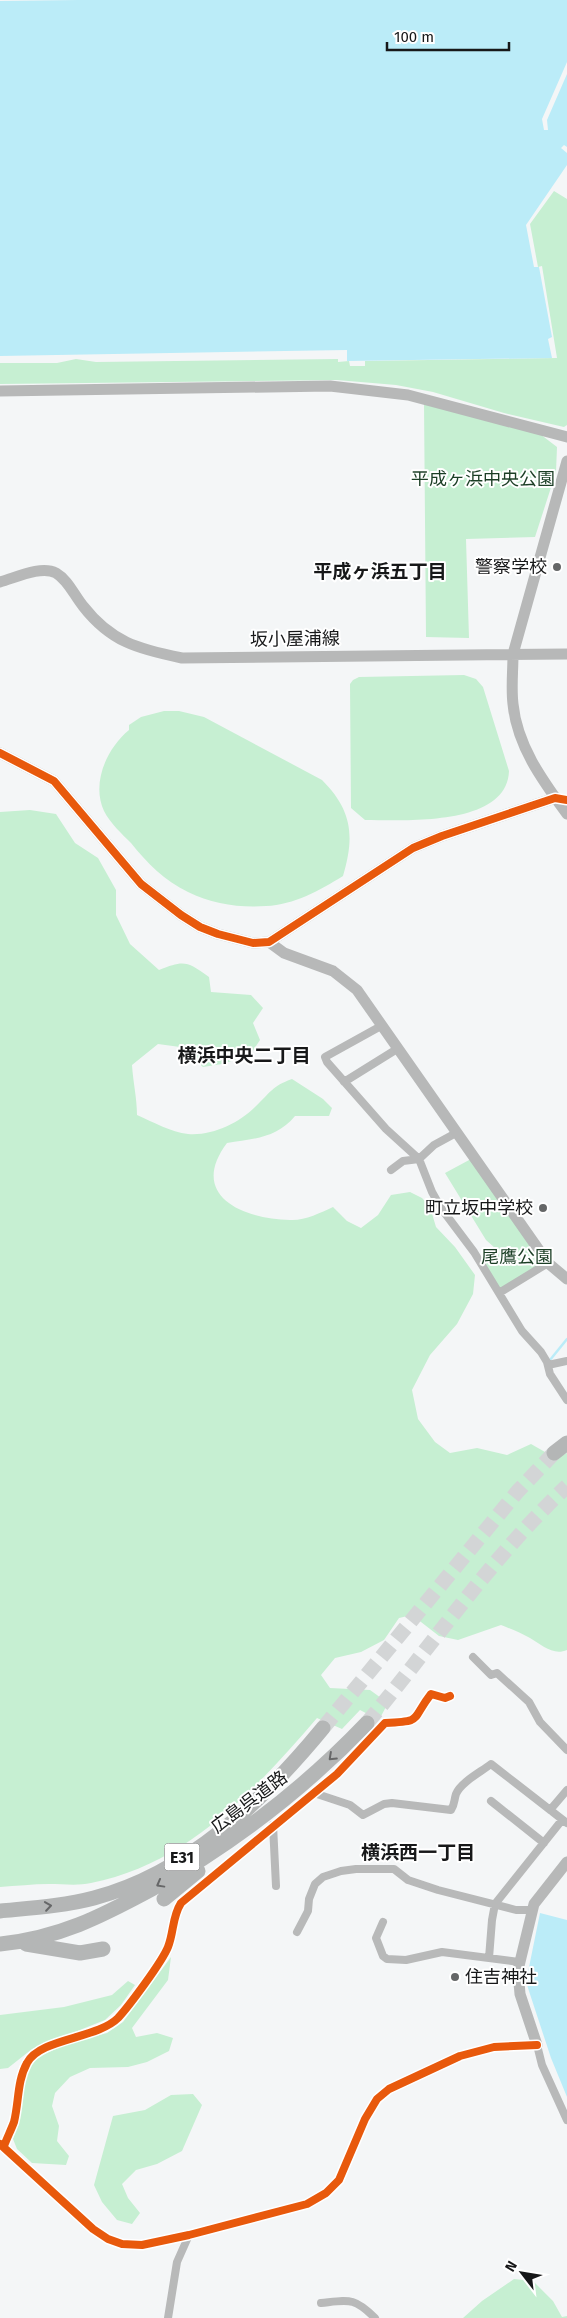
<svg xmlns="http://www.w3.org/2000/svg" width="567" height="2318" font-family="'Fira Sans','Noto Sans JP',sans-serif">
<style>
.green{fill:#c6efd2}
.water{fill:#bbecf8}
.lines{fill:none;stroke-linecap:round;stroke-linejoin:round}
.stream{stroke:#bbecf8;stroke-width:2.5}
.highway-tunnel{stroke:#d3d5d6;stroke-width:15;stroke-dasharray:15 8;stroke-linecap:butt}
.street{stroke:#b8b9b9;stroke-width:8}
.secondary{stroke:#b7b8b8;stroke-width:11}
.highway{stroke:#b4b6b6;stroke-width:15}
.cycleway-casing{stroke:#fff;stroke-width:11}
.cycleway{stroke:#e8590c;stroke-width:8}
.oneway{stroke:#666768}
.poi-dot{fill:#646667;stroke:#fff;stroke-width:2}
.labels{text-anchor:middle;dominant-baseline:central;stroke-width:4;stroke-linejoin:round;paint-order:stroke}
.shield{fill:#fff;stroke:#5d5d5e;stroke-width:1}
.shield-label{font-size:16px;font-weight:bold;fill:#171819}
.park-label{font-size:18px;fill:#1b3e25;stroke:#fff}
.poi-label{font-size:18px;fill:#171819;stroke:#fff;text-anchor:end}
.street-label{font-size:18px;fill:#171819;stroke:#fff}
.neighbourhood-label{font-size:19px;font-weight:bold;fill:#171819;stroke:#fff}
</style>
<rect width="100%" height="100%" fill="#f4f6f7"/>
<path class="green" d="M554 191 567 199V425L564 427 504 413 433 392 396 385 337 380 0 384V363H57L76 359 96 362 338 359V362L349 361 350 366H365V361L557 358 542 266 538 267 530 224Z
M424 404 540 434 557 447 556 472 535 537 466 539 469 638 426 637Z
M464 675 476 679 483 687 509 771C507 827 404 820 365 820L351 808 350 684 353 680 359 677Z
M164 711H179L204 717 322 780C352 810 355 836 343 876 320 890 294 905 266 906 240 908 212 904 188 892 165 881 147 863 131 843 122 834 110 823 104 811 91 783 107 748 129 730V725L141 717Z
M30 810 56 814 75 843 98 858 116 890V915L130 944 159 970C184 960 187 961 209 977L211 992 251 995 263 1008 253 1023 260 1040 250 1055 222 1064 203 1067 180 1047 158 1044 132 1065C133 1082 137 1098 137 1115 153 1122 171 1132 188 1134 212 1136 239 1123 255 1107 270 1093 272 1086 292 1079L323 1099 332 1108 329 1116H295C277 1138 253 1139 227 1143 188 1195 242 1219 290 1220 304 1221 320 1213 333 1207L347 1221 361 1228 378 1215 391 1195 410 1192 422 1198 430 1207 436 1227 455 1247 475 1275 473 1294 457 1324 430 1355 412 1390 418 1419 435 1442 450 1453 477 1448 507 1455 531 1444 545 1452 553 1460 567 1453V1650C553 1656 542 1645 530 1638 521 1633 511 1629 501 1625L458 1640 439 1636 412 1615 399 1618 384 1640 361 1652 335 1658 321 1675 330 1688 370 1690 388 1703 379 1720 360 1710 342 1729 317 1718C256 1789 188 1864 91 1883 78 1886 63 1884 49 1884 33 1884 16 1886 0 1887V812Z
M471 1159 545 1262 500 1289 485 1264 497 1253 495 1248 486 1240 445 1173Z
M171 1957 168 1980 132 2028 136 2037 157 2033 173 2038 169 2051 147 2062 128 2067 90 2068 70 2077 55 2093 52 2106 59 2126 57 2141 69 2156 66 2165 32 2163 17 2149 13 2139 24 2083 31 2065 39 2056 70 2043 107 2033 123 2022Z
M128 1981 135 1985 121 2005 105 2020 32 2049 8 2068 0 2069V2015L64 2007 112 1995Z
M193 2094 202 2105 182 2151 157 2164 136 2170 122 2184 128 2198 140 2213 132 2224 117 2220 102 2202 94 2185 113 2116 145 2110 171 2095Z
M514 2279 533 2281 553 2301 562 2317 567 2316V2318H463L482 2301Z"/>
<path class="water" d="M78 0H567V62L542 119 544 130H548L547 120 567 74V147L564 145 561 148 567 153V165L526 225 534 267H539L552 337 548 339 552 358 347 361V350L0 356V1Z
M540 1913 567 1920V2097L551 2058 526 1982Z"/>
<g class="lines">
<path class="stream" d="M550 1360 567 1339"/>
<path class="highway-tunnel" d="M367 1723C433 1644 492 1557 567 1486
M323 1728 518 1491 554 1453"/>
<path class="street" d="M381 1026 325 1057 327 1062 386 1129 419 1159 432 1192 441 1208 474 1252 522 1331 541 1352 547 1362 550 1374 567 1400
M344 1082 397 1049
M391 1170 403 1161 419 1159 434 1145 456 1133
M499 1293 548 1263
M548 1365 567 1361
M473 1657 491 1675 497 1673 529 1702 540 1722 567 1750
M314 1793 350 1805 363 1815 384 1804 392 1803 451 1810C455 1804 454 1800 456 1794 461 1782 481 1772 491 1764L567 1823
M491 1801 544 1843
M550 1810 567 1790
M273 1825 276 1886
M383 1922 376 1938 383 1956 387 1959 406 1960 442 1952 519 1962
M297 1932 308 1911 309 1899 315 1884 323 1877 341 1871 356 1869H394L408 1880 438 1890 516 1910H532
M489 1958 492 1920 495 1904 562 1820
M0 2144 93 2229 108 2239 122 2244 142 2245 189 2235 307 2204 326 2193 339 2180 365 2119 377 2099 389 2089 460 2056 494 2047 537 2045 542 2065 567 2120
M4 2146C7 2138 11 2130 14 2122 19 2102 17 2081 27 2063 40 2038 97 2039 118 2018 129 2006 162 1962 168 1947 174 1932 172 1917 181 1903L337 1774 385 1723C424 1721 410 1721 431 1694L445 1698 450 1696
M321 2303C349 2300 354 2297 375 2318
M168 2318 177 2262 189 2235"/>
<path class="secondary" d="M0 391 330 386 408 395 567 437
M567 461 513 654C513 671 511 688 513 704 517 746 543 781 567 814
M0 582C15 578 41 565 56 573 68 580 74 595 83 606 111 642 138 649 182 658L567 654
M0 753 54 781 141 884 181 915 200 927 218 934 253 943 269 942 413 848 442 836 555 798
M269 942 284 953 333 971 357 990 548 1263 567 1279
M537 2045 520 1994 518 1970 534 1904 567 1862"/>
<path class="highway" d="M554 1453 567 1443
M164 1899 198 1871
M0 1911C31 1908 64 1906 94 1898 188 1873 263 1801 323 1728
M0 1944C59 1938 100 1917 152 1889 232 1844 303 1790 367 1723
M26 1944 80 1953 103 1949"/>
<defs>
<path id="cycleway" d="M0 753 54 781 141 884 181 915 200 927 218 934 253 943 269 942 413 848 442 836 555 798 567 800
M0 2144 93 2229 108 2239 122 2244 142 2245 189 2235 307 2204 326 2193 339 2180 365 2119 377 2099 389 2089 460 2056 494 2047 537 2045
M4 2146C7 2138 11 2130 14 2122 19 2102 17 2081 27 2063 40 2038 97 2039 118 2018 129 2006 162 1962 168 1947 174 1932 172 1917 181 1903L337 1774 385 1723C424 1721 410 1721 431 1694L445 1698 450 1696"/>
</defs>
<use href="#cycleway" class="cycleway-casing"/>
<use href="#cycleway" class="cycleway"/>
</g>
<defs><path id="oneway-chevron" d="M-2-3.5L2.5 0L-2 3.5" fill="none" stroke-width="1.6" stroke-linecap="round" stroke-linejoin="round" transform="scale(1.25)"/></defs>
<g class="oneway">
<use href="#oneway-chevron" transform="translate(332 1757) rotate(137)"/>
<use href="#oneway-chevron" transform="translate(160 1884) rotate(151)"/>
<use href="#oneway-chevron" transform="translate(48 1906) rotate(-8)"/>
</g>
<g class="poi-dot">
<circle cx="557" cy="567" r="5"/>
<circle cx="543" cy="1208" r="5"/>
<circle cx="455" cy="1977" r="5"/>
</g>
<g class="labels">
<rect class="shield" x="164.5" y="1843.5" width="35" height="27" rx="4"/>
<g class="shield-label">
<text x="182" y="1857">E31</text>
</g>
<g class="park-label">
<text x="483" y="479">平成ヶ浜中央公園</text>
<text x="517" y="1257">尾鷹公園</text>
</g>
<g class="poi-label">
<text x="547" y="567">警察学校</text>
<text x="533" y="1208">町立坂中学校</text>
<text x="465" y="1977" text-anchor="start">住吉神社</text>
</g>
<g class="street-label">
<text transform="translate(295 639) rotate(-1)">坂小屋浦線</text>
<text transform="translate(249 1802) rotate(-37)">広島呉道路</text>
</g>
<g class="neighbourhood-label">
<text x="380" y="571">平成ヶ浜五丁目</text>
<text x="244" y="1055">横浜中央二丁目</text>
<text x="418" y="1852">横浜西一丁目</text>
</g>
</g>
<g transform="translate(522 2273) rotate(301)" stroke="#ffffff" stroke-width="4" paint-order="stroke">
<path d="M0-4L9 19L0 12L-9 19Z" fill="#171819"/>
<text y="-8" font-size="14" font-weight="bold" text-anchor="middle" fill="#171819">N</text>
</g>
<path d="M387 42v8h122v-8" fill="none" stroke="#171819" stroke-width="2.5"/>
<text x="394" y="42" font-size="15" fill="#171819" stroke="#ffffff" stroke-width="4" paint-order="stroke">100 m</text>
</svg>
